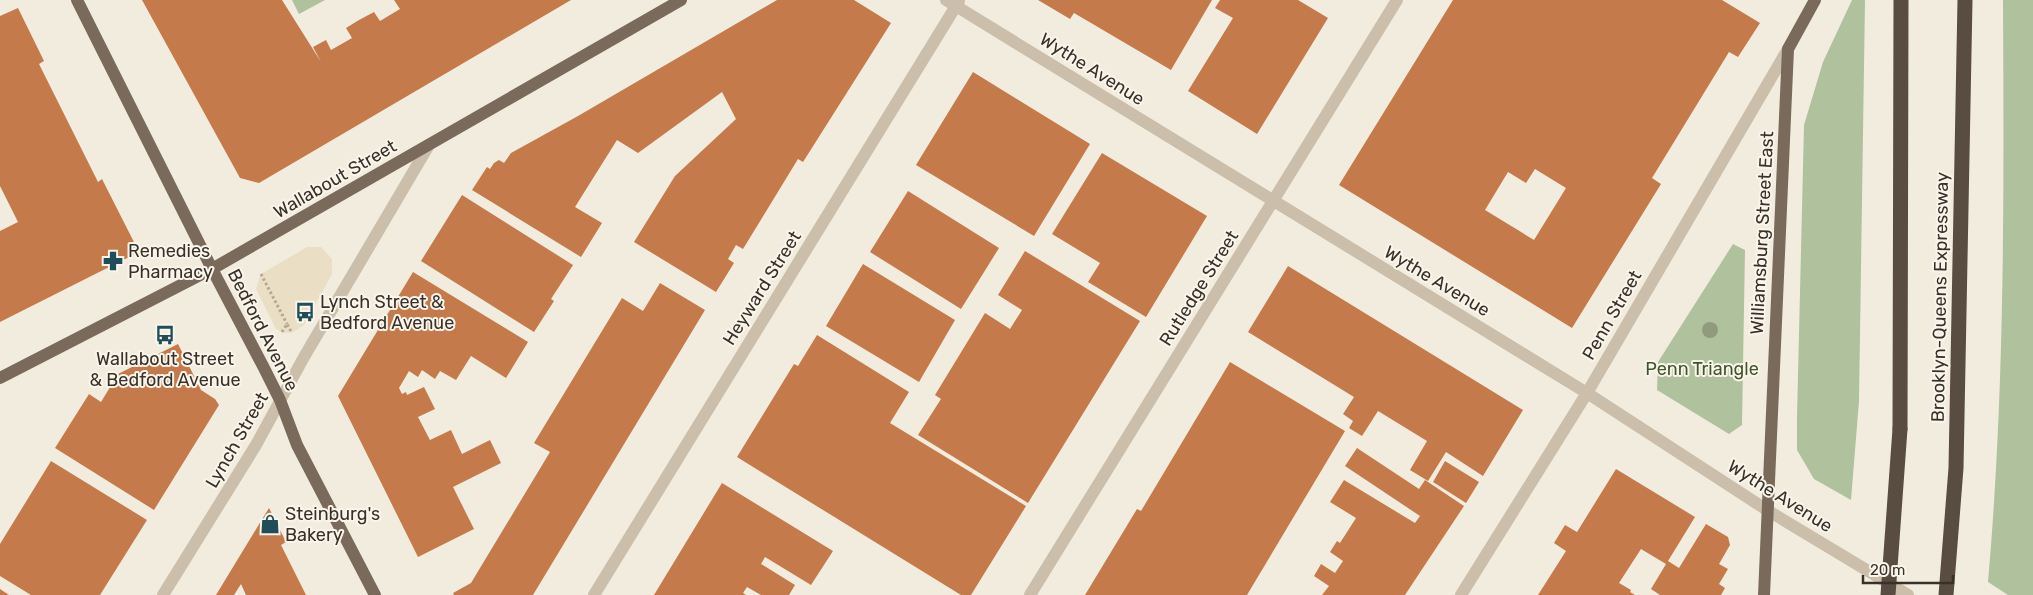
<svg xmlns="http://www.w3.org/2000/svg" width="2033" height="595" font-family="Rubik,sans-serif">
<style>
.green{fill:#b0c19e}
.plaza{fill:#eadfc5}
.building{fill:#c47a4a;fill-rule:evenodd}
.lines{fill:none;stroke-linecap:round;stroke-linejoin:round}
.path{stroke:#b6a894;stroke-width:3;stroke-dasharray:2.5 2.5;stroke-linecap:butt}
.minor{stroke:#cbbeaa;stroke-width:12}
.major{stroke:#7a6a5b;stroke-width:12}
.highway{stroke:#594c41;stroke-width:15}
.highway-bridge{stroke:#594c41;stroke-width:15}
.tree{fill:#919a7d}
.labels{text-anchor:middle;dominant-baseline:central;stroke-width:4;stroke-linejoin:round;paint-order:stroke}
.street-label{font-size:18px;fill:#383029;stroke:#faf5eb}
.poi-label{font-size:18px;fill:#383029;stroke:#faf5eb;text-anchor:start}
.park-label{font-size:18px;fill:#41562d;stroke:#faf5eb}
</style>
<rect width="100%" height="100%" fill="#f2ecde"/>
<path class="green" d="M292 0H325L299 14Z
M1852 0H1865L1859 401 1851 500 1814 479 1797 450V417L1804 125 1823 62Z
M2003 0H2033V595H2008L1988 582C2005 389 2004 194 2003 0Z
M1733 244 1745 250 1742 425 1729 434 1657 390 1658 362Z"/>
<path class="plaza" d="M307 247H321L332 259V274L304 325 292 333 282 332 276 329 256 289 261 274Z"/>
<path class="building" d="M142 0H282L321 62 313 47 326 40 331 50 352 38 346 28 359 20 374 12 380 21 400 9 394 0H571L259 183 240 178Z
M777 0H854L891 23 803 162 798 159 743 249 736 245 728 259 734 263 716 292 634 242 675 176 736 119 722 92 638 153 617 140 575 207 602 223 581 257 472 190 487 167 490 169 494 163 499 160 504 163 511 153 578 116Z
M1038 0H1212L1171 70 1074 13 1070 19Z
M1220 0H1298L1328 18 1257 134 1188 91 1233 18 1215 8Z
M1453 0H1722L1760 23 1738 57 1729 52 1652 178 1661 184 1572 328 1339 185ZM1535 169 1566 188 1534 240 1485 210 1508 172 1526 183Z
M18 8 44 61 39 64 98 182 102 179 139 252 0 322V231L18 222 0 186V16Z
M973 72 1090 144 1034 236 916 165Z
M1102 153 1207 216 1146 317 1088 282 1100 263 1052 234Z
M908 191 999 248 961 309 870 252Z
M462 195 573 265 551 299 554 301 534 332 421 261Z
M1025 251 1140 321 1028 503 918 435 941 399 935 395 985 313 1010 329 1022 310 998 295Z
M863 264 955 320 919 382 826 326Z
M1288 266 1523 410 1483 476 1446 452 1428 481 1410 470 1427 441 1378 411 1362 436 1349 428 1353 421 1343 414 1354 397 1248 332Z
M413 272 528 342 506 378 471 356 456 380 440 371 435 379 422 370 418 377 409 371 399 388 402 394 406 392 407 395 424 387 435 409 418 417 430 440 451 430 462 454 490 440 501 463 453 487 474 529 418 557 338 396Z
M660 283 705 310 533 595H454L453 593 471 583 550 452 534 443 622 298 643 311Z
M817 335 909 392 890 423 1026 506 971 595H961L737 457 794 364 798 366Z
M178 344 201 390 215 399 219 405 154 510 55 448 89 394 101 402 118 374Z
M1230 362 1345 431 1247 595H1085L1137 509 1141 511Z
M1357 448 1419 489 1425 480 1464 506 1405 595H1322L1329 586 1314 576 1321 564 1335 573 1343 561 1330 552 1337 541 1340 543 1356 518 1330 502 1344 480 1415 523 1420 516 1345 466Z
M51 461 147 520 100 595H31L0 576V544Z
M1445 461 1479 482 1466 503 1433 482Z
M1616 469 1695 517 1668 561 1679 568 1706 524 1728 537 1730 545 1719 564 1728 569 1719 584 1725 588 1721 595H1660L1651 589 1666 564 1641 549 1619 583 1631 590 1630 592 1635 595H1538L1566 551 1554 543 1565 525 1577 532Z
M722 483 833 551 811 585 765 557 761 564 795 585 789 595H761L747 587 743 593 746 595H654Z
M269 508 286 542 281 545 306 595H246L241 584 234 595H216Z
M0 589 9 595H0Z"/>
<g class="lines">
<path class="path" d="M261 274 287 324
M282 332 287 324 292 333"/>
<path class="minor" d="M946 0 1587 393 1767 510 1908 595
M163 595 256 445 304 357 429 145
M594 595 959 1
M1030 595 1397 0
M1461 595 1587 393 1788 49"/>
<path class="major" d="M77 0 212 269 264 368 280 400 297 445 375 595
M0 378 212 269 681 0
M1764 595 1788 49 1815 0"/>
<path class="highway" d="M1900 429 1901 0
M1946 595 1956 468 1965 0"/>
<path class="highway-bridge" d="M1888 595 1900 429"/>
</g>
<circle class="tree" cx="1710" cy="330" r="8"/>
<defs>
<symbol id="pharmacy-bare" viewBox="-9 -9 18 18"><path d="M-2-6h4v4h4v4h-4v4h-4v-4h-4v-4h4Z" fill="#1f4d59" stroke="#faf5eb" stroke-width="2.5" paint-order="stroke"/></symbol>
<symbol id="bus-bare" viewBox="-9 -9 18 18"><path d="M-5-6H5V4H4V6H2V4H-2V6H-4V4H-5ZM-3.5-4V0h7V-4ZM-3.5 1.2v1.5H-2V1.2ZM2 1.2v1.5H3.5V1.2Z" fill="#1f4d59" stroke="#faf5eb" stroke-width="2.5" paint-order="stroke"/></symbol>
<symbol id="shop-bare" viewBox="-9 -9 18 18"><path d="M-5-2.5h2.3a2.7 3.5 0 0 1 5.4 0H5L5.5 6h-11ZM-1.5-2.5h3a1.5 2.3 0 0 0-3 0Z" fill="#1f4d59" stroke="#faf5eb" stroke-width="2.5" paint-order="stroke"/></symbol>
</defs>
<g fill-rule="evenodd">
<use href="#pharmacy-bare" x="99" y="247" width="28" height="28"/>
<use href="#bus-bare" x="291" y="298" width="28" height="28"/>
<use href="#bus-bare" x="151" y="321" width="28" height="28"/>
<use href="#shop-bare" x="256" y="510" width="28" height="28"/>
</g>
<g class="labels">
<g class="street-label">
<text transform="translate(1092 69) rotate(32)">Wythe Avenue</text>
<text transform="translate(335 179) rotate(-30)">Wallabout Street</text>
<text transform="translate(1762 233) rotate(-87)">Williamsburg Street East</text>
<text transform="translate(1437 281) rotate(31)">Wythe Avenue</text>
<text transform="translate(762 288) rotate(-58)">Heyward Street</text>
<text transform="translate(1199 288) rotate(-58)">Rutledge Street</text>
<text transform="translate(1940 297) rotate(-89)">Brooklyn-Queens Expressway</text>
<text transform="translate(1612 315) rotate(-60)">Penn Street</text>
<text transform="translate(263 330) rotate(63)">Bedford Avenue</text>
<text transform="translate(237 440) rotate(-60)">Lynch Street</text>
<text transform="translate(1780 496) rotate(32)">Wythe Avenue</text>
</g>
<g class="poi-label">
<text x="128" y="251">Remedies<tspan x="128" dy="21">Pharmacy</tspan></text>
<text x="320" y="302">Lynch Street &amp;<tspan x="320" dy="21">Bedford Avenue</tspan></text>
<text x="165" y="359" text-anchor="middle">Wallabout Street<tspan x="165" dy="21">&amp; Bedford Avenue</tspan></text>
<text x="285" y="514">Steinburg's<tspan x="285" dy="21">Bakery</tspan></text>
</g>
<g class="park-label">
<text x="1702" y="369">Penn Triangle</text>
</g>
</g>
<path d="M1863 575v8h90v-8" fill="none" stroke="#383029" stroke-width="2.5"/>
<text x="1870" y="575" font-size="15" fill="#383029" stroke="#faf5eb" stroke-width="4" paint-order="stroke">20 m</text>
</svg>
